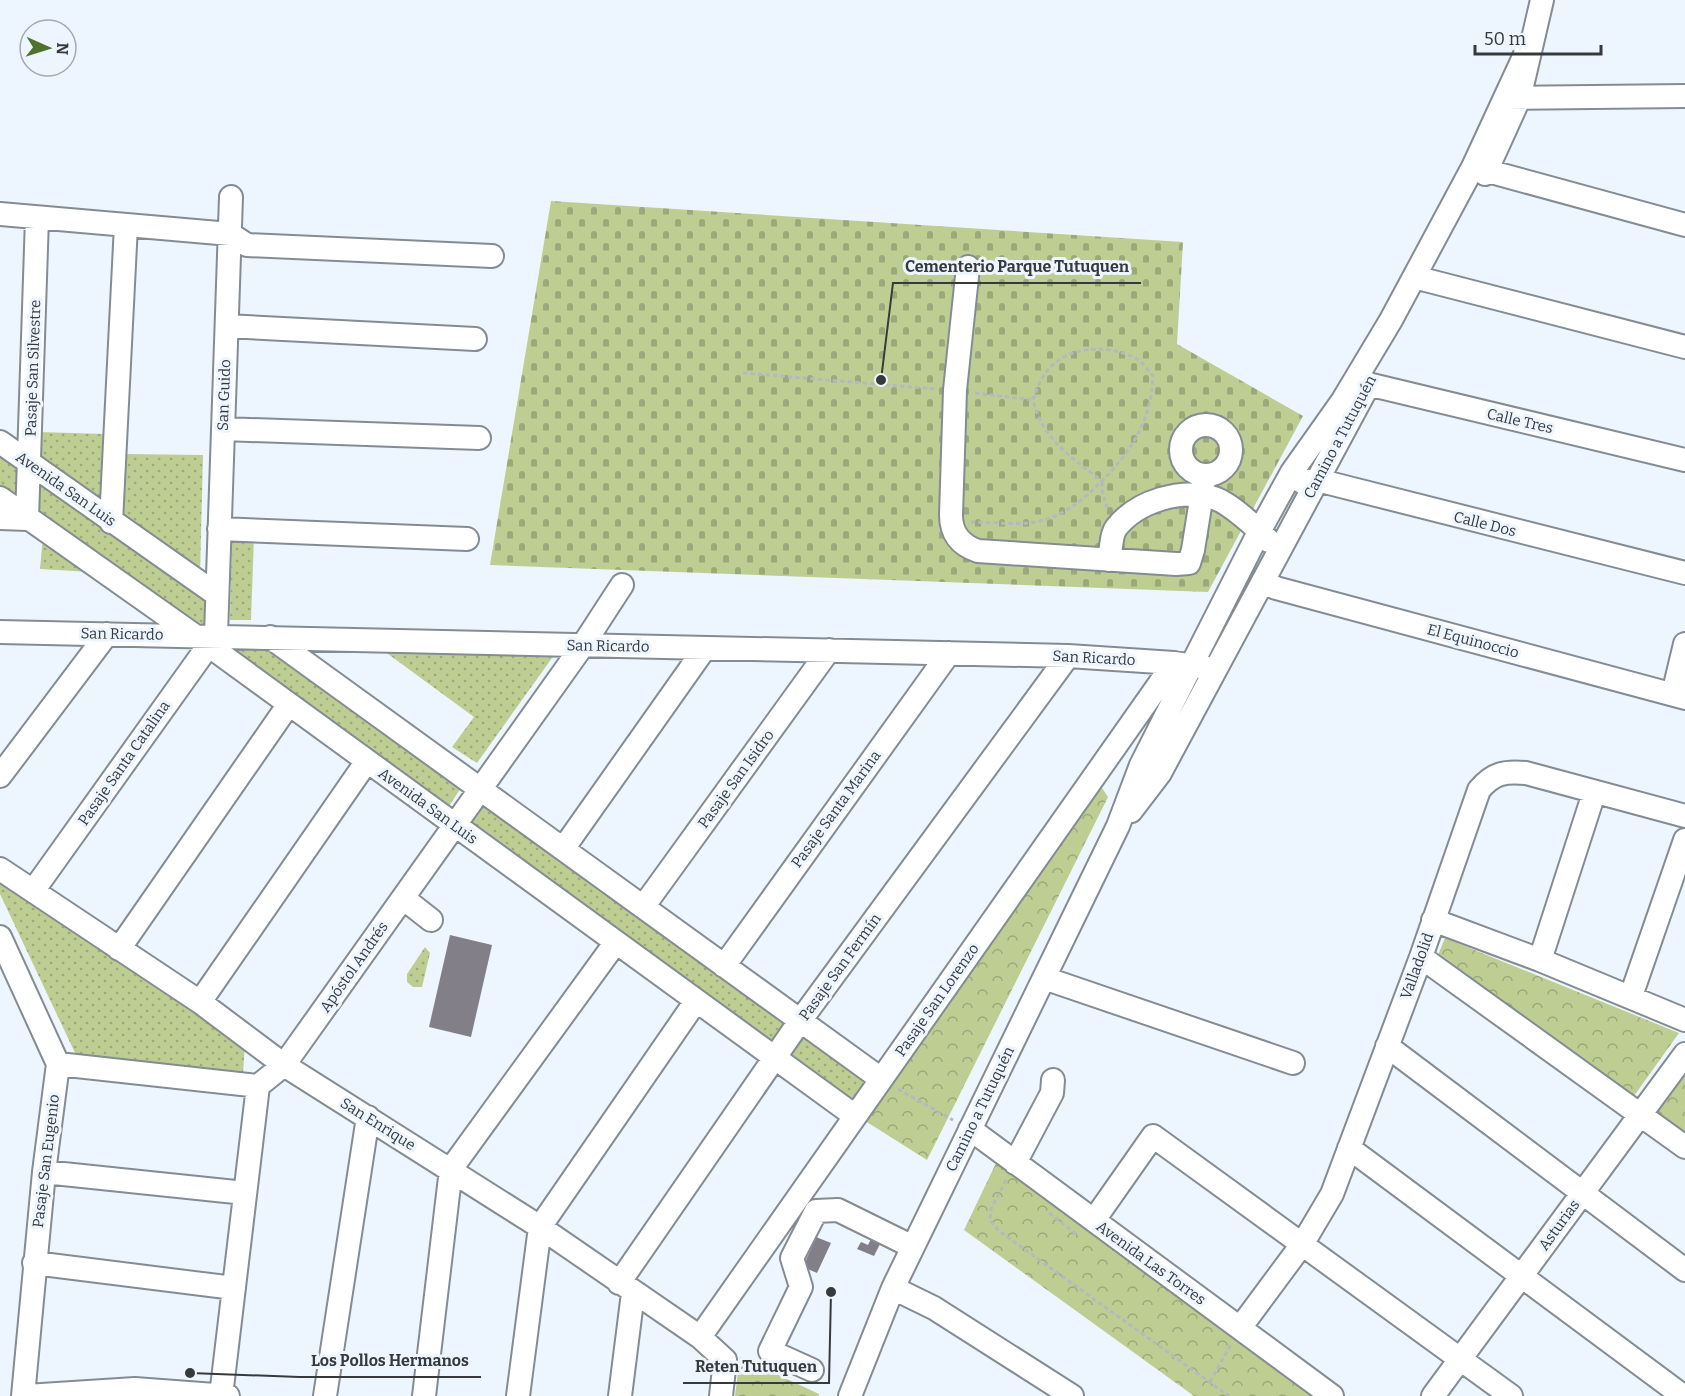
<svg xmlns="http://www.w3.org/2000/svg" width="1685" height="1396" font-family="Bitter,serif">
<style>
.grass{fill:url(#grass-dots)}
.cemetery{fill:url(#cemetery-stones)}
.park{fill:url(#park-crowns)}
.building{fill:#837f88}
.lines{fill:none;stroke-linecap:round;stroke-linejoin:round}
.minor-casing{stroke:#848c93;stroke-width:26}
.path{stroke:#b2b9c0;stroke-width:3;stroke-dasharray:4.5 3;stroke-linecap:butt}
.minor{stroke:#fff;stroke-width:22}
.labels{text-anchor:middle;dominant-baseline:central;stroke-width:6;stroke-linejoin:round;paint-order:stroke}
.street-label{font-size:15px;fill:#363a3d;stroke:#edf5fe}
.leader{fill:none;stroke:#363a3d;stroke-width:2}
.callout-dot{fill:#363a3d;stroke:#edf5fe;stroke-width:2}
.callout-label{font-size:16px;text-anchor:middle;font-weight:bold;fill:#363a3d;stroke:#edf5fe;stroke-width:6;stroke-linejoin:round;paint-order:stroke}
</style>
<defs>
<pattern id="grass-dots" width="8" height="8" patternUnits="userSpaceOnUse" patternTransform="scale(1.5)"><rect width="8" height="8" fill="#bece93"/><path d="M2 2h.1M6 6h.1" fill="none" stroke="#9ba879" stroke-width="1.8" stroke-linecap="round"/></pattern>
<pattern id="cemetery-stones" width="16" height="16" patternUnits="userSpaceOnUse" patternTransform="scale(1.5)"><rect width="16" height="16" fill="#bece93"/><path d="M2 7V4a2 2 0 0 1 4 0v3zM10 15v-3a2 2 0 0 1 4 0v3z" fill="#9ba879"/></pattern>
<pattern id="park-crowns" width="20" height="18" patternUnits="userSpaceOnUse" patternTransform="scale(1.5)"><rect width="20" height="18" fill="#bece93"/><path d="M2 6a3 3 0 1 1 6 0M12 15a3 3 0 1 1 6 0" fill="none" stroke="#9ba879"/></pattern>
</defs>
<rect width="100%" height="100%" fill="#edf5fe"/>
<path class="grass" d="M38 432 105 434 102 507 37 454Z
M0 450 23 467 21 501 0 485Z
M124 454 203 455 200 573 121 519Z
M35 477 207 599V624L191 622 33 512Z
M232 535 254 537 251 620H230Z
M43 536 91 572 40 569Z
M276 644 465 782 447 809 223 646Z
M384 651H557L477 763 452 747 474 717Z
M484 797 791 1024 777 1045 465 821Z
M0 880 245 1042 243 1074 76 1055 0 894Z
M425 947 430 953 422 987H413L407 982V974Z
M805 1029 871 1077 854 1100 788 1052Z"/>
<path class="cemetery" d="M551 201 1183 242 1177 344 1303 416 1208 592 490 565Z"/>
<path class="park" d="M1100 785 1108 797 927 1160 862 1119Z
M1445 938 1679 1033 1634 1096 1436 960Z
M1685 1066V1135L1653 1111Z
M997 1161 1317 1396H1194L964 1230Z
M740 1357 819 1394V1396H735Z"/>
<path class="building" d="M450 935 492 945 471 1037 429 1027Z
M876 1229 885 1234 874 1256 857 1249 861 1242 868 1245Z
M816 1237 831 1243 817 1273 803 1267Z"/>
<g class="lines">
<defs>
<path id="minor" d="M1507 98 1685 96
M1473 167 1685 225
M1485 174 1519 99 1542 0
M0 214 230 234 247 245 492 256
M968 267 955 390 951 515C951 533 960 545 978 551L1176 564 1189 563 1193 550 1205 475
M1414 277 1685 347
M227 326 475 339
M1355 381 1685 460
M1181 450a25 25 0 1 1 50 0a25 25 0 1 1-50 0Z
M223 429 479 438
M0 442 216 594
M1302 482 1317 480 1685 573
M0 498 208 645 855 1116
M0 518 27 519 37 218
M111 522 126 225
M219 529 467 539
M1109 560C1111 551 1111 535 1116 528 1137 501 1181 488 1214 498 1230 503 1258 529 1269 541
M1263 581 1276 588 1685 698
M0 632 1068 656 1174 663 1215 669
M270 637 881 1079
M1673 694 1685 644
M0 776 107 634
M1131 811 1160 773 1369 384
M563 849 705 648
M0 869 200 1002 284 1065 540 1227 700 1337 725 1360 721 1396
M33 891 216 635 231 197
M403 898 431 920
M643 907 829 650
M1433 920 1540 960 1685 1020
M0 937 58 1064 44 1172 23 1396
M119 949 289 704
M1421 957 1685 1147
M1540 960 1594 793
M724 966 949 653
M1044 978 1293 1063
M1631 996 1685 840
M200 1002 367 761
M1387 1046 1685 1270
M58 1064 258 1086
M970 1129 1332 1396
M1349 1148 1683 1396
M1015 1163 1052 1093 1053 1080
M44 1172 245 1193
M1094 1220 1153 1136 1511 1396
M34 1263 234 1288
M619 1283 800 1021 1068 656
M893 1288 934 1308 1072 1396
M1240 1328 1303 1243 1332 1194 1421 957 1479 790C1493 773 1505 771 1526 773L1685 816
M700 1337 1174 663
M812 1370 770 1351 801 1287 792 1258 816 1211 838 1210 913 1247
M26 1396 135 1389 228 1396
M221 1396 258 1086 284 1065 583 645 622 585
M325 1396 368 1117
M424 1396 451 1169 616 942
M518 1396 540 1227 696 1001
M620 1396 633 1293
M850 1396 893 1288 1118 826 1141 765 1260 530 1292 472 1343 400 1391 320 1473 167 1534 35
M1433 1396 1685 1054"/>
</defs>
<use href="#minor" class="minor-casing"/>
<path class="path" d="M743 373 936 389
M975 393 1033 400
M1102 482V491L1107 508
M971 522C992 522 1019 526 1040 521 1065 515 1084 499 1102 481 1132 450 1151 421 1153 376 1149 371 1143 363 1137 359 1108 343 1064 345 1044 375 1039 382 1036 392 1033 400 1043 440 1071 457 1102 481
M898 1089 953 1120
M1006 1180 991 1209 990 1220 999 1231 1229 1396
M1049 1213 1079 1236
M1210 1382 1231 1344"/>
<use href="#minor" class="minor"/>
</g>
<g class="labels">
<g class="street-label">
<text transform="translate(33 368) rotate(-88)">Pasaje San Silvestre</text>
<text transform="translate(224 395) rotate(-88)">San Guido</text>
<text transform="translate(1520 421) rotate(13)">Calle Tres</text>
<text transform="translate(1340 437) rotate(-62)">Camino a Tutuquén</text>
<text transform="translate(66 489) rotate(35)">Avenida San Luis</text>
<text transform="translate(1485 524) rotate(14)">Calle Dos</text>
<text transform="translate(122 634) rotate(1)">San Ricardo</text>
<text transform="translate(1473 641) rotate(15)">El Equinoccio</text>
<text transform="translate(608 646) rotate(1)">San Ricardo</text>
<text transform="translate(1094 658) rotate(3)">San Ricardo</text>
<text transform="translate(124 763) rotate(-55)">Pasaje Santa Catalina</text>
<text transform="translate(736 779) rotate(-54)">Pasaje San Isidro</text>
<text transform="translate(428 806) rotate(36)">Avenida San Luis</text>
<text transform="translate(836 809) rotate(-54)">Pasaje Santa Marina</text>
<text transform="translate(1417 966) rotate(-70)">Valladolid</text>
<text transform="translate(354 967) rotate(-55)">Apóstol Andrés</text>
<text transform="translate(840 967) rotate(-54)">Pasaje San Fermín</text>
<text transform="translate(937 1000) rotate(-55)">Pasaje San Lorenzo</text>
<text transform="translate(980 1109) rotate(-64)">Camino a Tutuquén</text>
<text transform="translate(378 1124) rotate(32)">San Enrique</text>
<text transform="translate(46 1161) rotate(-83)">Pasaje San Eugenio</text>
<text transform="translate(1559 1225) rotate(-54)">Asturias</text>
<text transform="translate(1151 1263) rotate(36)">Avenida Las Torres</text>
</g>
</g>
<path class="leader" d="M881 380L893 283H1141M190 1373L299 1377H481M831 1292L829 1383H683"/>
<g class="callout-dot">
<circle cx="881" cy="380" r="6"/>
<circle cx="190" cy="1373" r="6"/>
<circle cx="831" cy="1292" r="6"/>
</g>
<g class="callout-label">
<text x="1017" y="272">Cementerio Parque Tutuquen</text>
<text x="390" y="1366">Los Pollos Hermanos</text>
<text x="756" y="1372">Reten Tutuquen</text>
</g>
<g transform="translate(48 48) rotate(93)"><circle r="28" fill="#edf5fe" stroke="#a4aab1" stroke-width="1.5"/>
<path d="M0-4.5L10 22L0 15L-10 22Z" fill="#4f732c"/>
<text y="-9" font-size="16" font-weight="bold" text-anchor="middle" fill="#363a3d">N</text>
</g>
<path d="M1475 45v9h126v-9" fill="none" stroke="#363a3d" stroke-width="3"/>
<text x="1484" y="45" font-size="18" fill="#363a3d" stroke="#edf5fe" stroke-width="4.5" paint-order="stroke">50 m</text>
</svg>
